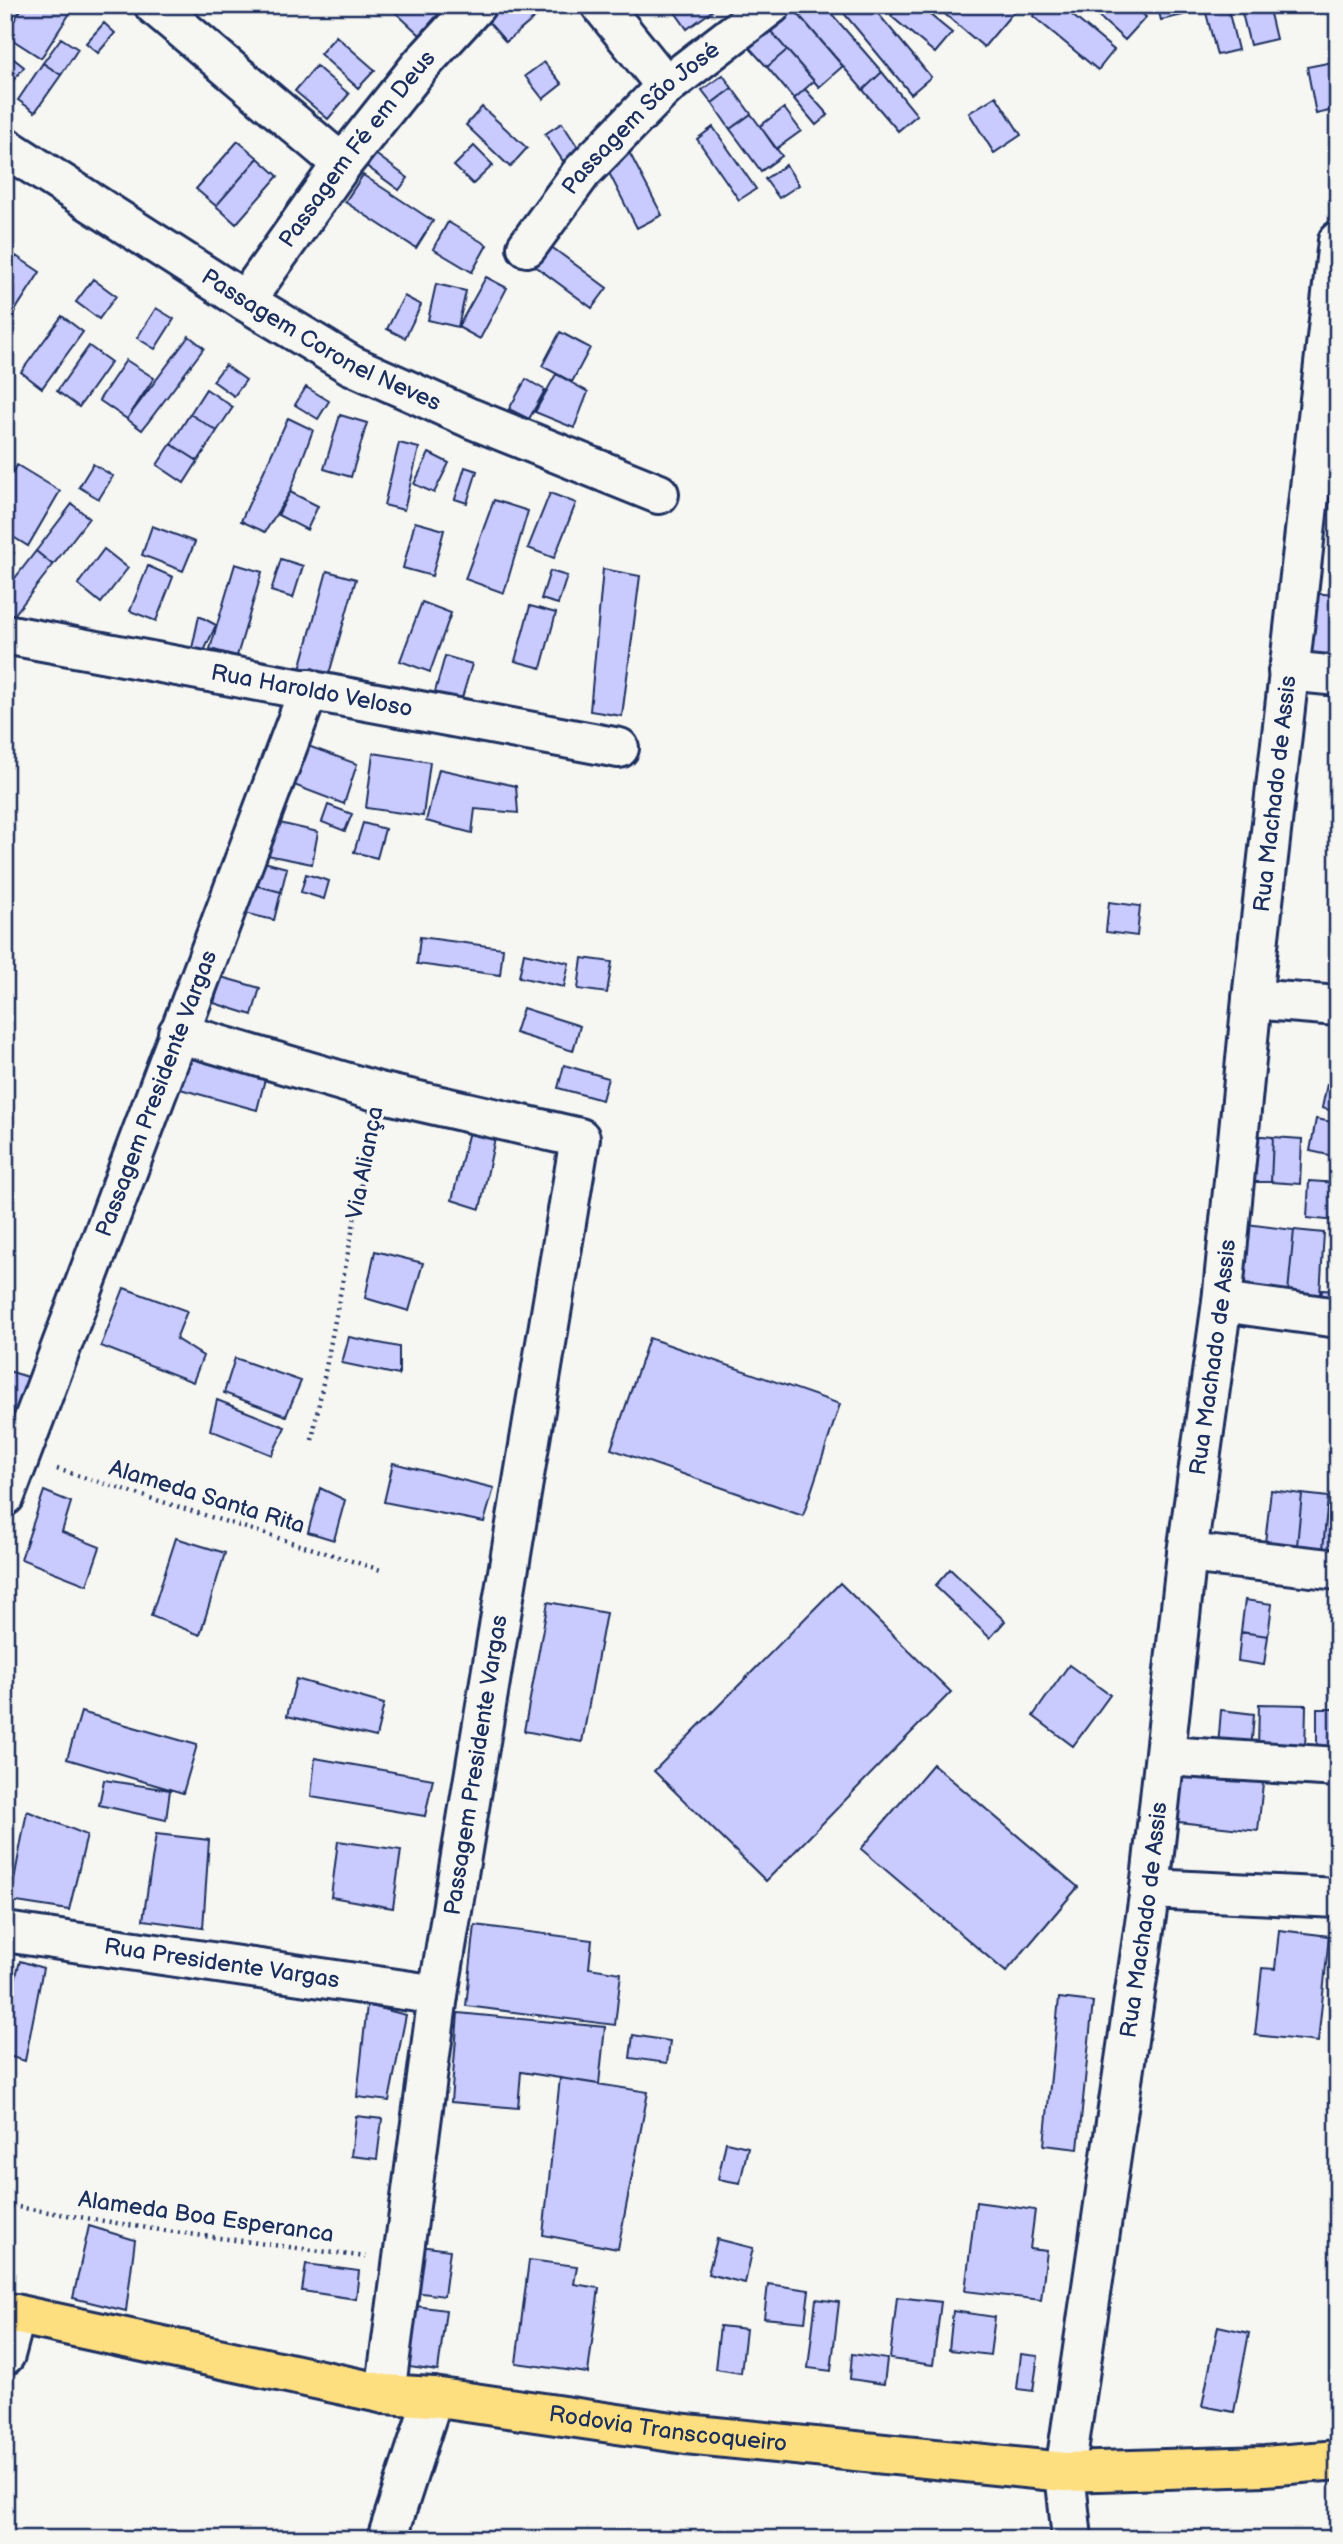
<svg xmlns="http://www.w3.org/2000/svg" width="1343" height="2544" font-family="'Balsamiq Sans',sans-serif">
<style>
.building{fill:#c9cafd;stroke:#1b2f5e;stroke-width:2}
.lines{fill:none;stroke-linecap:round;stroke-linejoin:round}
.minor-casing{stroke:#1b2f5e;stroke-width:44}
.major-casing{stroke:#1b2f5e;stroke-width:44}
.path{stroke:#1b2f5e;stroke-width:4.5;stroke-dasharray:2 5;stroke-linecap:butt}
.minor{stroke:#f6f6f2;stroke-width:38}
.major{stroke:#fedf80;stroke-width:38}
.labels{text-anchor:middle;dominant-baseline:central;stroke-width:6;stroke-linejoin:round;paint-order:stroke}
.street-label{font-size:23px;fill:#1b2f5e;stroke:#f6f6f2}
</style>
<rect width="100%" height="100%" fill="#f6f6f2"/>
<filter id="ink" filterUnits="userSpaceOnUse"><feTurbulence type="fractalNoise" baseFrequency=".0143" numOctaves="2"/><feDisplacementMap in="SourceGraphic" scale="14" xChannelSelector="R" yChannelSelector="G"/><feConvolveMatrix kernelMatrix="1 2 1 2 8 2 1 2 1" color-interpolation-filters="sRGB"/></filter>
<g filter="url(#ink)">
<path class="building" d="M24 5 74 7 41 58 5 35Z
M402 5H446L420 35 395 12Z
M497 5H540L544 10 506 42 483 16Z
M670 5H707L712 11 687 29Z
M794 5H824L882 72 863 90 792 7Z
M837 5H871L931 77 911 94Z
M900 5H918L952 33 935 53 891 16Z
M934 5H1012L1016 9 984 47Z
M1041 5H1060L1114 50 1098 70 1033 16Z
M1086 5H1133L1146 17 1125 40Z
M1157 5H1180L1183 15 1161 20Z
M1204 5H1227L1238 50 1217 55Z
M1240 5H1268L1276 39 1250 45Z
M1271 5H1294L1274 13Z
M792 7 843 66 819 87 768 28Z
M104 23 115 33 98 53 86 43Z
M768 28 787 50 767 67 747 45Z
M336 36 375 70 358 88 320 54Z
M61 38 78 49 61 75 43 63Z
M787 50 814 81 794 99 767 67Z
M5 52 24 67 5 91Z
M1338 61V109L1316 114 1307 67Z
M544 62 562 84 543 99 525 76Z
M43 63 61 75 35 112 18 100Z
M316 66 349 94 328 119 295 91Z
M882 72 917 115 898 131 863 90Z
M723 75 732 88 712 103 702 90Z
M732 88 751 114 730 129 712 103Z
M805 89 828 115 816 125 794 99Z
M996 96 1021 135 994 153 969 113Z
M482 107 527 148 510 167 466 125Z
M784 108 801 131 776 149 760 126Z
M751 114 782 156 761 171 730 129Z
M562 123 579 149 563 161 545 134Z
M713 127 756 189 739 200 697 139Z
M238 141 258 158 216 206 196 189Z
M474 146 493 165 473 184 454 166Z
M627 148 662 215 637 228 603 161Z
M374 153 408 178 399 190 365 165Z
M258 158 278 176 236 224 216 206Z
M786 165 799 185 779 198 765 179Z
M363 175 433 221 416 248 345 202Z
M448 222 487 245 472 272 433 249Z
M542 240 607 288 592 308 527 260Z
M16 256 40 272 5 326V272Z
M486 277 507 288 480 339 458 327Z
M93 279 116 296 99 319 76 302Z
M436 284 466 291 458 327 428 320Z
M404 296 421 305 405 338 387 329Z
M156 308 174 319 155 349 137 338Z
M62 316 83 332 42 388 21 372Z
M560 332 590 348 572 382 542 366Z
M189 336 204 348 142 430 127 419Z
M89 346 111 362 79 407 57 391Z
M126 360 154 378 127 419 99 400Z
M225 365 246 380 234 396 213 381Z
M556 374 588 392 574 428 535 412Z
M526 379 545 390 529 419 509 409Z
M306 387 329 401 318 419 295 405Z
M206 389 233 407 217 431 190 414Z
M190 414 217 431 198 461 171 444Z
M340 415 367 423 351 477 324 469Z
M288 418 313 430 290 492 265 532 241 521Z
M399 443 419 448 404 510 384 505Z
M171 444 198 461 184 483 157 465Z
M429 453 449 463 434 493 414 484Z
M93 464 113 476 99 499 79 487Z
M17 465 60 491 28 546 5 532V485Z
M465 467 477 471 467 503 455 499Z
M290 492 318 506 307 530 278 515Z
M550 493 576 503 554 558 528 548Z
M494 500 528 511 504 593 465 579Z
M72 504 89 518 53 565 36 551Z
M415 522 444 530 432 576 403 568Z
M152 526 195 542 183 571 142 555Z
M5 546 14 553 5 564Z
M104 549 128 568 101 603 78 584Z
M36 551 53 565 7 624 5 591Z
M281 559 303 566 293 598 271 591Z
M235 564 262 572 237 656 210 649Z
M148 566 173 577 156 621 130 611Z
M603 569 640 576 622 716 590 711Z
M327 571 356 579 329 674 300 669Z
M550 571 567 576 558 604 541 599Z
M1308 593 1338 595V664L1302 660Z
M422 602 451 613 430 672 400 661Z
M530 606 556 613 541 668 515 661Z
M199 616 216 625 200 660 191 653Z
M445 656 472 664 459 708 433 699Z
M292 740 357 764 344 804 278 779Z
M373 753 430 762 423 816 366 808Z
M439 769 516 786 518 813 475 809 472 833 426 821Z
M328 805 352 814 345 831 322 822Z
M271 821 318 832 312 864 267 855Z
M363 823 385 829 377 858 354 852Z
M252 859 287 868 281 892 246 883Z
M306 874 329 881 324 899 301 892Z
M246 883 281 892 274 920 240 912Z
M1109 902 1140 906 1137 936 1106 932Z
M420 937 503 948 500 975 417 964Z
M524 953 569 963 564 987 519 977Z
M582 958 612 962 607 993 578 989Z
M221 977 260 988 252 1015 214 1003Z
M523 1008 580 1026 573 1051 515 1033Z
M188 1058 265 1079 257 1110 180 1089Z
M564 1065 608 1078 602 1100 558 1088Z
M1327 1084 1338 1087V1112L1322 1108Z
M1316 1119 1338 1123V1157L1310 1151Z
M470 1127 495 1138 480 1209 452 1200Z
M1250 1135 1273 1137 1271 1182H1247Z
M1273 1137 1302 1139 1300 1184 1271 1182Z
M1309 1181 1338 1183 1337 1221 1307 1218Z
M1238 1223 1294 1230 1288 1292 1232 1286Z
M1294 1230 1324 1233 1319 1310 1288 1292Z
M375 1251 423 1263 409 1311 365 1298Z
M124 1288 187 1311 176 1339 203 1356 193 1382 101 1346Z
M1322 1290 1338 1291V1312L1319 1310Z
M349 1337 399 1347V1375L342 1363Z
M649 1338 840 1404 803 1516 611 1449Z
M235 1358 301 1381 286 1416 224 1393Z
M5 1370 28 1377 16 1415 5 1411Z
M217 1400 285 1427 272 1455 210 1430Z
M393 1463 494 1488 484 1522 384 1502Z
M320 1488 345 1500 334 1540 308 1532Z
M1271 1490 1302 1494 1296 1556 1264 1552Z
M44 1491 71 1502 62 1532 100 1547 87 1585 21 1559Z
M1302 1494 1328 1497 1322 1559 1296 1556Z
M1327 1510 1338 1511V1551L1323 1550Z
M176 1538 225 1553 200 1635 151 1616Z
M950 1569 1005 1621 990 1638 935 1586Z
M840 1583 951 1692 766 1881 654 1771Z
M1245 1600 1272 1604 1268 1636 1241 1632Z
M548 1602 606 1613 582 1742 524 1731Z
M1338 1621V1640L1333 1639Z
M1241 1632 1268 1636 1264 1665 1238 1661Z
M1334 1656H1338V1697H1332Z
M1069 1665 1110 1695 1073 1746 1033 1716Z
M296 1679 384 1704 376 1737 287 1716Z
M1259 1704 1306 1705 1305 1753 1258 1750Z
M1317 1709H1338V1761L1317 1760Z
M1221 1710 1254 1714 1251 1751 1218 1747Z
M81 1712 197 1745 183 1793 67 1759Z
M315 1758 433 1779 425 1816 311 1797Z
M933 1764 1078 1887 1006 1972 861 1849Z
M1175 1773 1263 1783 1258 1831 1170 1821Z
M104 1780 170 1790 166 1820 99 1805Z
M27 1811 87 1835 69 1910 10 1901Z
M156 1834 209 1840 203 1928 143 1920Z
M338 1841 401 1850 393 1908 331 1897Z
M475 1925 592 1940 589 1968 621 1973 615 2025 466 2006Z
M1279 1930 1329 1936 1318 2042 1255 2035 1262 1968 1275 1969Z
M20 1961 43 1968 25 2061 5 2055V2016Z
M1059 1998 1093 2002 1078 2149 1044 2145Z
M367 2005 406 2015 389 2101 357 2097Z
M458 2013 605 2027 599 2084 521 2072 518 2108 451 2102Z
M633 2035 670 2041 667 2063 630 2058Z
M560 2078 648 2092 618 2249 543 2235Z
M356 2116 382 2119 377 2159 351 2156Z
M726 2142 748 2147 740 2183 718 2179Z
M976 2202 1035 2210 1030 2249 1047 2251 1041 2300 965 2291Z
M89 2226 135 2240 126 2311 73 2298Z
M717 2239 753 2248 745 2283 708 2274Z
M420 2246 450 2250 444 2296 414 2292Z
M529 2260 577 2266 574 2284 599 2288 588 2373 516 2363Z
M306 2264 359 2271 356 2299 302 2291Z
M768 2284 809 2290 805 2322 764 2318Z
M897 2297 941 2302 933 2365 890 2359Z
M816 2299 839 2302 831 2371 808 2368Z
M416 2306 446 2310 438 2371 409 2367Z
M953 2311 995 2317 990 2355 949 2350Z
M720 2326 746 2329 741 2373 715 2369Z
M1218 2326 1249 2333 1234 2412 1202 2406Z
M852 2354 887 2359 884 2384 850 2379Z
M1021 2354 1038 2356 1033 2391 1017 2389Z"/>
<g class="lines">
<defs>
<g id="minor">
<path d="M154 5 342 164"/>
<path d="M601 5 666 86"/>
<path id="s1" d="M5 147 245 301 351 365 470 418 659 494"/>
<path id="s2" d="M527 247 582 172 666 86 771 5"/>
<path id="s3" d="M245 301 342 164 420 66 476 5"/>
<path id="s4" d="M5 634 619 748"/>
<path d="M1288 671 1338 676"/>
<path d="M1252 999 1338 1006"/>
<path d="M178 1033 379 1092 580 1138 438 1995 385 2394"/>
<path d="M1222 1302 1338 1318"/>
<path id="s5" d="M5 1496 309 689"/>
<path d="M1187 1553 1338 1570"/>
<path d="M1166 1756 1338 1767"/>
<path d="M1150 1889 1338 1898"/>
<path id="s6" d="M5 1932 438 1995"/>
<path d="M5 2355 16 2314"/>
<path d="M387 2539 433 2397"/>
<path id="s7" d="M1072 2539 1065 2472 1150 1889 1187 1553 1222 1302 1252 999 1338 241"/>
</g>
<g id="major">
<path id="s8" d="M5 2312 385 2394 433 2397 686 2434 1065 2472 1265 2466 1338 2460"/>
</g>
</defs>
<use href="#minor" class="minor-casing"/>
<use href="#major" class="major-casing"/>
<path class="path" d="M312 1440 372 1128
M57 1469 384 1571
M5 2205 166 2231 366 2257"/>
<use href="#minor" class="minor"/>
<use href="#major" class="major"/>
</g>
</g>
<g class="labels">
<g class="street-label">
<text stroke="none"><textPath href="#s2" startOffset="173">Passagem São José</textPath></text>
<text stroke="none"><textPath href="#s3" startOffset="189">Passagem Fé em Deus</textPath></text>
<text stroke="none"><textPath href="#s1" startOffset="371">Passagem Coronel Neves</textPath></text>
<text stroke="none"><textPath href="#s4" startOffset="312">Rua Haroldo Veloso</textPath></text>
<text stroke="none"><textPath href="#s7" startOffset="1759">Rua Machado de Assis</textPath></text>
<text stroke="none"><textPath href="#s5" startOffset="430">Passagem Presidente Vargas</textPath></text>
<text transform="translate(365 1163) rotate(-79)">Via Aliança</text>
<text stroke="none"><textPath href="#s7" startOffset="1192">Rua Machado de Assis</textPath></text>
<text transform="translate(207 1497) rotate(17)">Alameda Santa Rita</text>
<text transform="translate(476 1765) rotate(-81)">Passagem Presidente Vargas</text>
<text stroke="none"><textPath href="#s7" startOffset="625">Rua Machado de Assis</textPath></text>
<text stroke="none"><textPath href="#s6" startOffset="219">Rua Presidente Vargas</textPath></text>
<text transform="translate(206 2217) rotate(8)">Alameda Boa Esperanca</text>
<text stroke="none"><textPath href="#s8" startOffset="674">Rodovia Transcoqueiro</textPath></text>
</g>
</g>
<rect width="1343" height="2544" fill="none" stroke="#f6f6f2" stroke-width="28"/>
<rect x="14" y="14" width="1315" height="2516" fill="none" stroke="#1b2f5e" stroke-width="2.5" filter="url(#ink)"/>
</svg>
